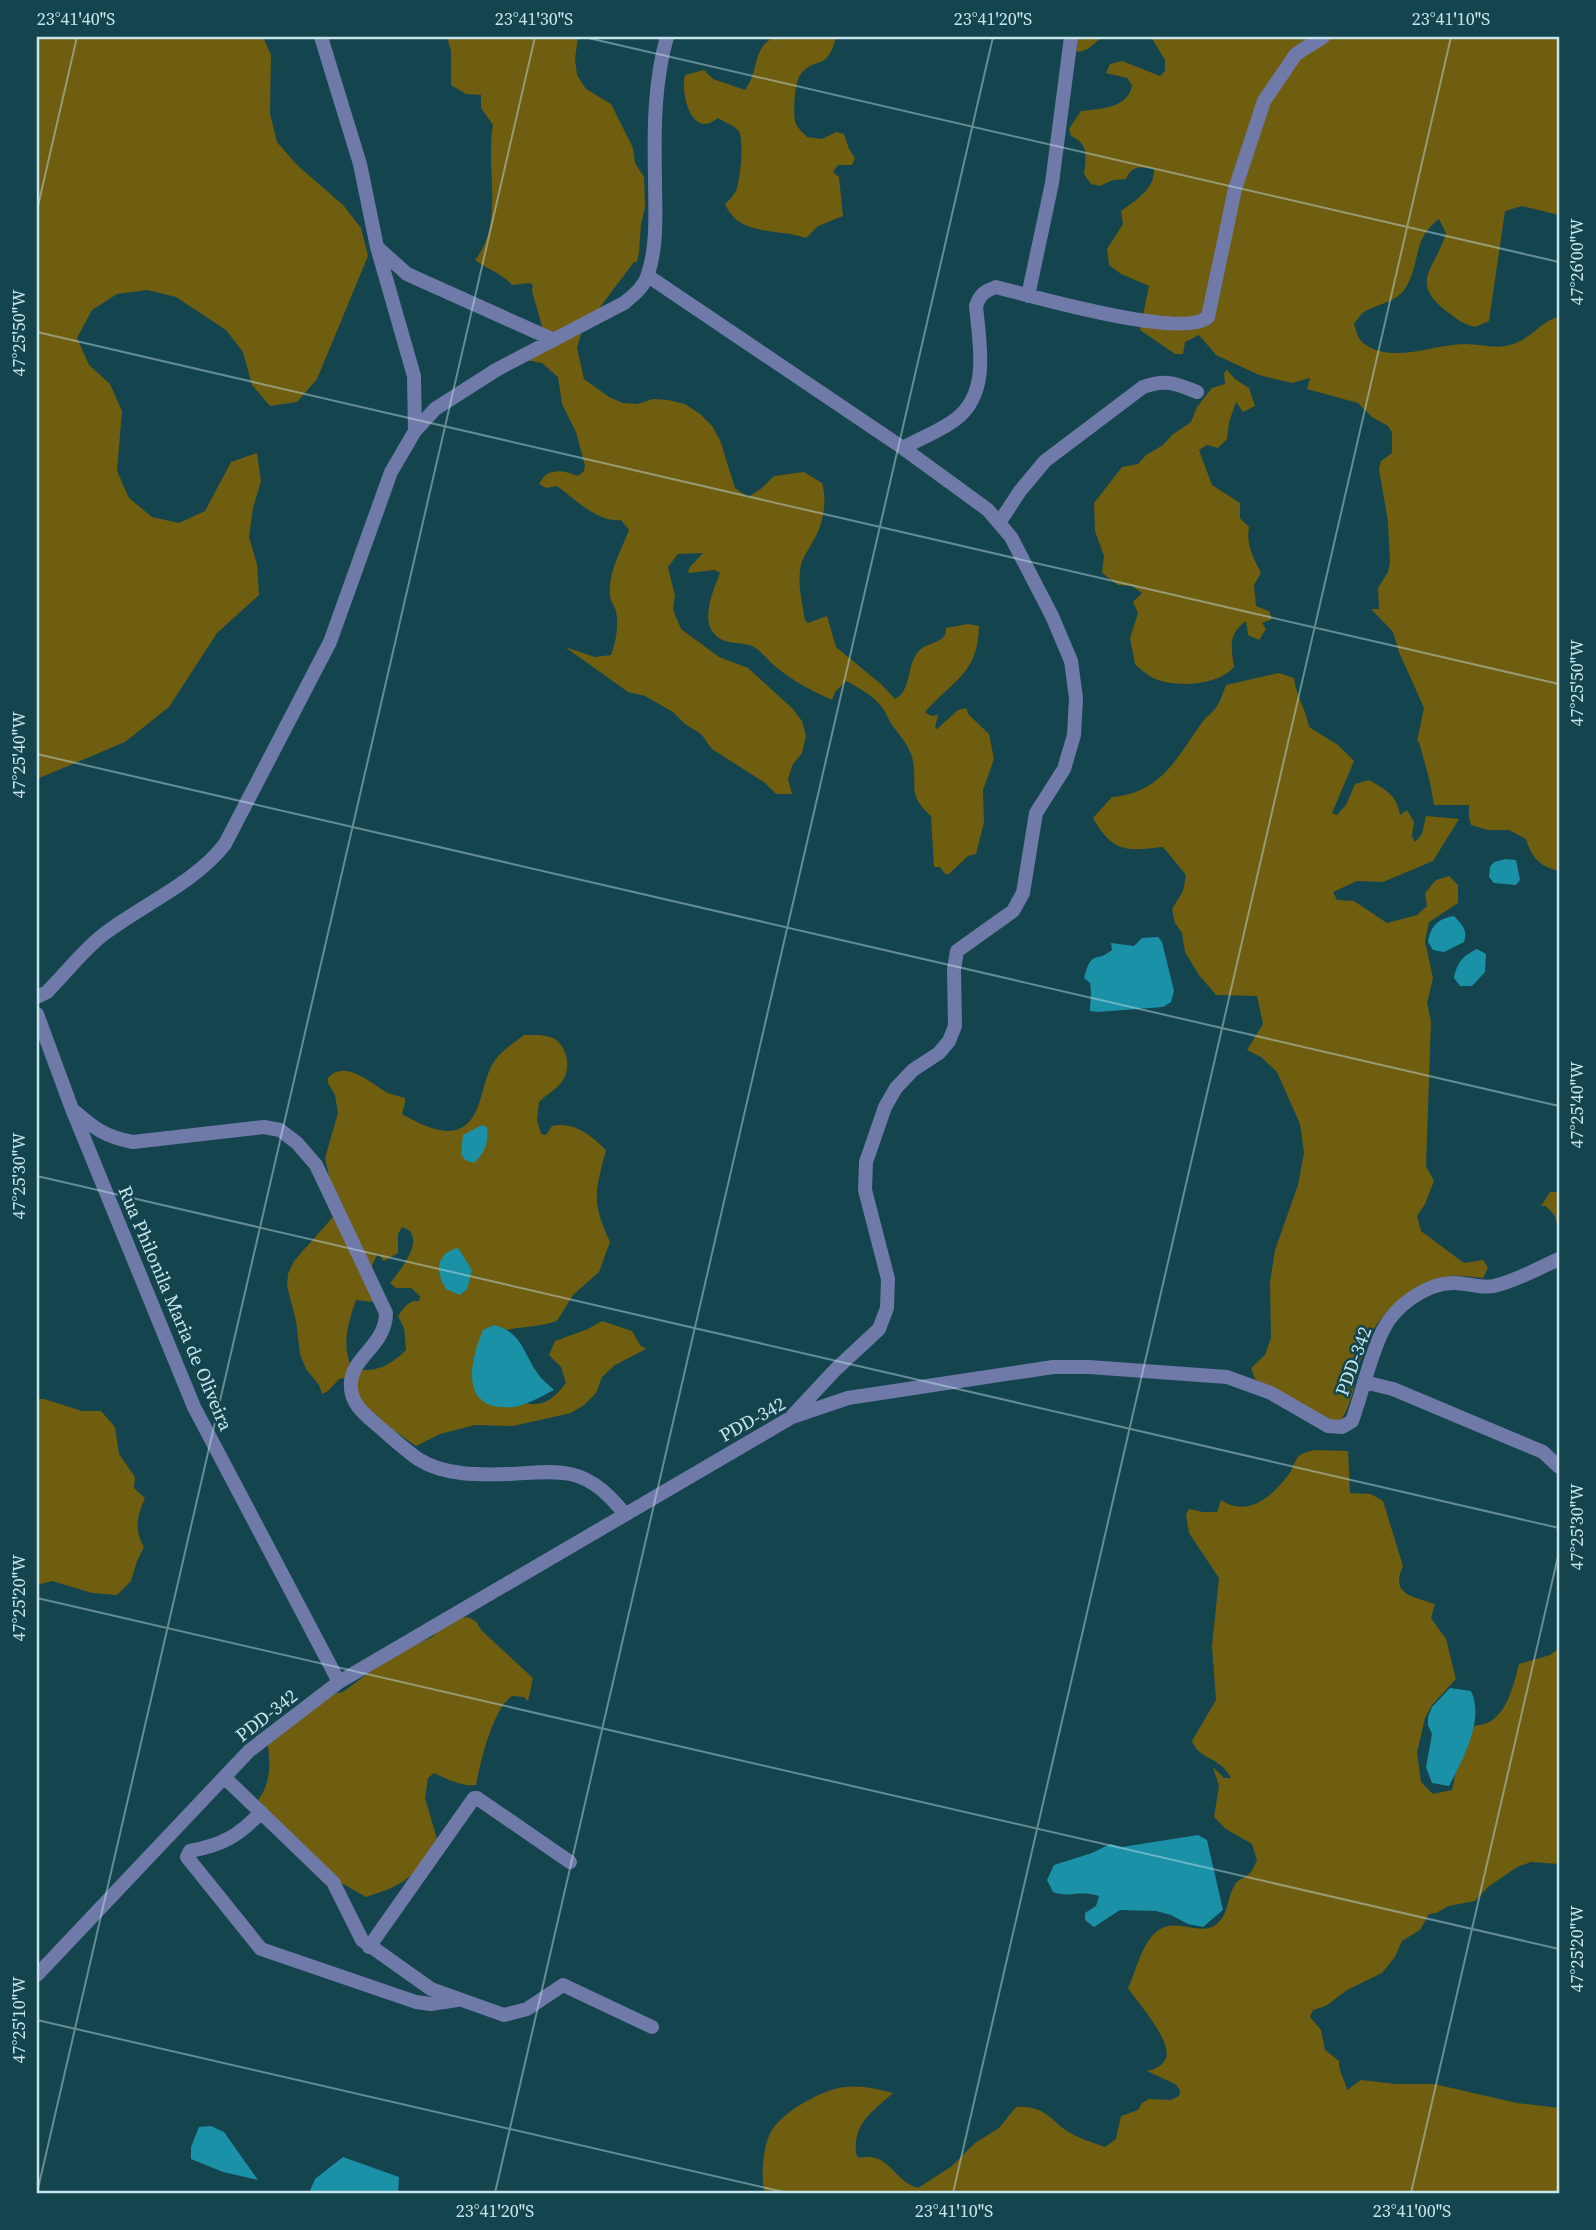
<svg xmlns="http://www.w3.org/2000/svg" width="1596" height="2230" font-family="'Source Serif 4',serif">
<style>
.green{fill:#6f5d10;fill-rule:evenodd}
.water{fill:#1a91a6}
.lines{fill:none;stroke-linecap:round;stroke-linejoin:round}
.minor{stroke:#6f7aa9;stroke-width:14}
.ticks{fill:none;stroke:#c7e5ec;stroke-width:2;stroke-opacity:0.45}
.labels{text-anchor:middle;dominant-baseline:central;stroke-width:5;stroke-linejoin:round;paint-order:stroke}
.street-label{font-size:19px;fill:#c7e5ec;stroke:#14444e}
.neatline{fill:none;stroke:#c7e5ec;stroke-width:2.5}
.ticks-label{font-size:18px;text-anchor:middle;fill:#c7e5ec}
</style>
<rect width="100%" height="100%" fill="#14444e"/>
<path class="green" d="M37 37H263L271 55 270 114 277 142 297 165 343 205 361 228 368 256 317 379 297 402 270 406 252 385 243 352 226 330 176 297 147 290 117 294 92 310 77 338 89 365 110 384 122 411 117 471 129 498 152 517 179 523 205 511 231 462 257 453 261 481 253 508 249 537 257 564 259 595 217 633 169 707 125 742 37 779Z
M447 37H578L575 59 577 75 586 89 611 104 633 148 635 163 644 177 645 207 641 224 639 253 637 262H634L582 331 577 348 584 379 609 397 623 403 637 404 653 399 668 400 685 404 700 414 712 426 720 440 735 488 748 497 762 488 774 476 804 472 822 483C827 500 824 520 816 536 811 546 804 554 801 565 797 583 802 602 805 620L808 623 827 616 836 647 882 685 895 699C912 691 906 664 919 651 927 641 947 644 946 628L968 624 979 626C978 674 953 680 925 712L931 716 938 715 935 728 937 729 958 710 966 708 969 715 989 734 994 759 983 790 984 822 976 854 968 856 949 874H945L940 867H934L931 816C905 792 919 786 912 757 908 744 900 736 892 725 888 719 886 712 881 706 872 695 858 687 846 681L835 692 832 700C812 691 793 681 776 667 768 661 760 649 752 646 738 641 722 646 712 631 702 615 714 589 720 573L715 570 688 573 689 568 703 553 678 554 668 567 675 596 673 610 681 629 719 657 748 668 793 709 802 721 806 736 802 753 793 764 788 779 792 794H776L765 783 712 749 701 734 685 724 673 712 645 696 628 692 565 647 595 657 611 655C616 642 619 625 616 611 614 605 610 601 610 595 608 572 621 551 629 530L621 520C598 523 575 499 557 486L546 488 539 484C548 467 562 470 578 476L584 471 585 466 576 432 562 404 558 377 542 363 526 360 544 333 532 291 533 285 529 283 512 285C503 274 487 269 475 260 505 223 485 169 493 125L481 108V95L466 94 451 85V51Z
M774 37H836C827 73 815 55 800 75 795 82 792 115 796 124 798 129 804 133 807 137L822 139 836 132 844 134 849 149 855 158 852 165H838L833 172 839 177 843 216 818 226 806 238C778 228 739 237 725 204 729 200 733 196 736 191 740 182 745 137 738 130 733 125 724 122 718 118 714 120 711 123 707 124 687 126 681 88 685 75L704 70 713 79 745 90C760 70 751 50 774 37Z
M1066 37H1102L1088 49 1079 52 1074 50Z
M1151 37H1559V215L1522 206 1505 211 1489 321 1475 327C1462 324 1457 319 1446 311 1408 281 1436 269 1446 233L1439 219C1412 239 1421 262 1406 287 1398 302 1377 304 1364 312 1360 315 1357 320 1354 324 1356 331 1358 339 1363 343 1391 365 1434 344 1465 344 1481 344 1497 350 1513 344 1532 338 1542 320 1559 317V871C1539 866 1532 858 1526 839L1509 830H1488L1471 825 1469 818V805H1434L1430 782 1419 742 1417 741 1424 708 1399 652 1393 632 1371 609H1379L1378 588 1388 572 1390 562 1388 522 1379 469 1381 461 1392 453V432L1388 426 1372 417 1358 403 1307 389 1310 378 1292 383 1259 375 1216 355 1199 335 1185 342 1183 354H1175L1140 330 1149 286 1121 274 1109 265 1107 249 1123 224 1121 211C1136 200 1155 189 1154 169 1139 167 1133 165 1126 179L1113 180 1100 186 1091 184 1084 174C1086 156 1089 144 1071 136L1069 129 1081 111C1100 109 1129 108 1132 85L1127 78 1106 73 1110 64 1122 61 1160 76 1165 71V60Z
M1227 370 1235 379 1249 388 1255 406 1243 412 1236 402 1229 422 1227 439 1218 448 1207 445 1199 450 1212 485 1240 503V518L1249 527C1246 545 1253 557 1261 573L1254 585 1256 606 1269 611 1272 619 1262 623 1266 629 1259 640 1248 635 1246 621C1228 634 1231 647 1234 667 1218 686 1174 688 1153 678 1147 675 1140 669 1135 664L1130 638 1138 613 1133 602 1142 593 1132 586 1118 585 1102 573 1104 556 1095 531 1094 503 1122 467 1138 464 1146 455 1163 445 1172 435 1191 422 1197 407 1212 388 1225 384 1224 373Z
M1279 673 1294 678C1296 696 1306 709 1309 727L1338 745 1354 761 1332 813 1337 815 1346 805 1355 784 1369 780C1386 790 1397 795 1400 815L1407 810 1414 822 1412 836 1415 842 1422 834 1426 816 1459 819 1433 861 1383 882 1357 881 1333 892 1337 900 1354 901 1387 923 1417 915 1427 906 1425 893 1436 880 1449 876 1458 885V903L1429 922 1425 941 1433 978 1427 1003 1431 1021 1426 1166 1434 1181 1425 1204 1417 1216 1421 1231 1464 1263 1483 1260 1488 1268 1483 1278C1472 1277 1457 1274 1446 1277 1410 1285 1376 1315 1364 1349 1355 1372 1355 1400 1341 1420H1327L1263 1384 1255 1379 1251 1368 1265 1355 1271 1338 1270 1282 1275 1250 1298 1185 1304 1153 1300 1124 1277 1072 1261 1057 1247 1050 1263 1024 1257 996 1216 995 1199 975 1185 952 1182 933 1175 923 1172 909 1183 891 1186 875 1163 847C1126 851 1113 853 1093 818L1112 797C1162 793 1177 757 1203 721 1206 717 1211 714 1215 709 1220 703 1223 693 1226 685Z
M524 1035C533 1035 544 1034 553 1038 568 1046 572 1070 561 1083 555 1090 546 1095 539 1102L537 1120 541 1134 546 1135 552 1126C573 1121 591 1135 606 1150 595 1193 591 1200 610 1242L599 1272 573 1295 557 1321C537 1328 516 1326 495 1333L498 1393C528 1406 544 1413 566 1383L561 1367 549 1355 555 1341 588 1329 602 1321 632 1331 640 1345 646 1349 615 1365 602 1377 596 1393 584 1405 571 1413 513 1426 475 1425 440 1434 416 1446 359 1406 346 1378 339 1379 328 1391 322 1394 319 1385 306 1369 300 1354 296 1321 287 1286 288 1274 294 1261 333 1217 331 1185 325 1158 338 1113 335 1095 328 1083V1078C345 1058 373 1085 388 1093 393 1095 399 1096 405 1098V1103L402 1114C425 1127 460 1146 476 1111 482 1097 484 1083 490 1069 496 1054 511 1045 524 1035ZM402 1227C429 1235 400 1271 390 1283L396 1288H411L420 1296 419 1301C408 1300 404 1308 398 1316L404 1328 406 1350C390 1366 374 1374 352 1368 341 1346 348 1323 356 1300L374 1302C372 1285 367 1269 378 1254L384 1261 398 1253V1234Z
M1550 1192H1559V1232L1555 1216 1546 1206H1541Z
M37 1399H44L82 1411H101L115 1427 119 1454 135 1477 134 1488 145 1498C137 1516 134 1529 144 1547L137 1561 131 1581 117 1595 92 1593 52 1581 37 1585Z
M1315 1450 1348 1451 1350 1493 1371 1494 1383 1501 1403 1566C1390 1595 1412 1596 1435 1604L1431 1618 1446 1639 1456 1679 1432 1705 1425 1718 1417 1752 1421 1782 1433 1794 1452 1790C1456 1774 1460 1737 1473 1727 1478 1724 1485 1725 1489 1722 1508 1712 1514 1683 1519 1664L1550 1655 1559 1648V1864L1531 1862 1517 1867 1488 1887 1475 1901 1449 1906 1436 1913 1429 1914 1420 1930 1402 1941 1395 1957 1382 1973 1347 1990 1326 2006 1313 2010 1310 2017 1321 2030 1325 2050 1339 2061C1338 2070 1345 2080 1347 2090L1361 2080 1396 2084H1434L1517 2103 1559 2108V2193H765C760 2177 763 2144 772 2130 784 2111 823 2089 845 2087 861 2085 878 2089 893 2093 872 2112 853 2123 856 2154L859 2158C890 2151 892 2180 918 2188L952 2166 975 2143 999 2128 1016 2107C1049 2105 1052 2125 1074 2135 1084 2140 1095 2143 1105 2147L1116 2139 1121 2116 1138 2110 1142 2103 1149 2099 1171 2100 1179 2096 1180 2090 1175 2084 1147 2071C1154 2069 1161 2067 1165 2060 1175 2044 1138 2003 1128 1988 1135 1974 1141 1947 1153 1935 1172 1914 1196 1936 1214 1926 1230 1916 1226 1897 1236 1883 1239 1879 1245 1878 1249 1874 1253 1871 1254 1865 1257 1860L1252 1844 1226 1829 1214 1817 1219 1786 1213 1767 1224 1778H1231C1221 1757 1199 1760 1192 1741L1216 1700 1212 1646 1219 1578 1189 1533 1186 1514 1189 1509 1203 1512H1217L1221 1500C1249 1519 1275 1494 1291 1471 1293 1467 1295 1460 1299 1456 1302 1453 1310 1451 1315 1450Z
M454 1617C468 1617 475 1616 481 1630L533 1678 528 1701 524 1697 512 1696C493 1708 480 1763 476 1785 462 1787 447 1779 434 1773L428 1778 425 1798 437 1839C415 1876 408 1884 366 1897L329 1876 289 1846 258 1800C271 1784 271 1761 267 1741L314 1697 343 1692 367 1674 378 1663 432 1637Z"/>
<path class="water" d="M1506 859 1516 860 1520 880 1516 885 1494 883 1489 877 1490 867 1494 862Z
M1454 916C1462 925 1468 929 1464 942L1444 952 1433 950 1428 942C1431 926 1437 919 1454 916Z
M1158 937 1162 942 1174 991 1171 1002 1163 1007 1098 1012 1090 1011C1090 1001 1092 993 1090 983L1084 978C1092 948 1095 964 1112 950L1111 943 1134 946 1142 938Z
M1477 949 1486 954 1485 972 1472 986H1460L1454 978C1457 962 1463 956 1477 949Z
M482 1125 487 1127C489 1142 485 1153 474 1163L465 1160 461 1154 463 1135Z
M458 1248 472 1270 467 1289 460 1295 446 1289C435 1272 436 1253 458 1248Z
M494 1325C522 1332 523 1353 538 1374 542 1380 549 1385 554 1390 542 1396 527 1405 514 1407 459 1412 469 1363 483 1330Z
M1450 1688 1471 1691C1485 1719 1462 1761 1449 1786L1432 1783 1426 1767 1432 1734 1428 1725V1717L1432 1707Z
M1198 1835 1207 1840 1223 1910 1203 1927 1188 1924 1171 1915 1156 1911 1120 1910 1094 1927 1085 1920V1913L1096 1906 1099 1896C1079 1890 1069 1898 1053 1892L1047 1880 1054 1865 1092 1853 1110 1844 1122 1847Z
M211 2126 224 2132 258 2180 223 2172 191 2159V2147L199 2127Z
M343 2157 399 2177 398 2193H309L315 2179Z"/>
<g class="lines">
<path class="minor" d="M321 37 360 164 377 247 414 376 415 431
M378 248 407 274 554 340
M648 276 903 448 988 510 1011 537 1052 616 1071 661 1076 698 1074 735 1064 769 1036 813 1023 893 1013 911 957 951 954 969 955 1026 949 1041 939 1053 913 1070 896 1088 885 1107 866 1162 865 1190 888 1279 887 1308 879 1329 836 1369 793 1415
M1028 296 1052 183 1071 37
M903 448C920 438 941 431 956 419 991 392 979 342 976 306 980 294 985 291 996 287 1032 296 1183 340 1208 317L1235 189 1264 101 1296 54 1323 37
M999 523 1020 491 1045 461 1143 387C1165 379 1175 383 1197 392
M37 997 47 992C66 973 83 950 104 934 142 905 196 882 225 844L330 642 391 472 415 431 435 409 496 370 624 303C634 295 644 287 648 274 658 244 655 208 655 177 654 130 654 82 667 37
M37 1014 72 1109 194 1407 339 1682
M72 1109C93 1127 104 1137 133 1142L264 1127 280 1130 297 1143 316 1165 386 1313C386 1345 353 1356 351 1382 349 1402 363 1413 377 1425 390 1436 404 1449 418 1459 445 1476 480 1475 511 1474 531 1473 551 1470 570 1474 594 1479 610 1496 625 1514
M1364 1382 1393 1389 1543 1452 1559 1467
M224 1777 333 1882 362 1940 431 1989 504 2015 527 2009 563 1985 652 2027
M261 1812C239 1836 222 1845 190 1851L187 1857 261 1949 416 2002 431 2004 457 2000
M369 1947 474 1798H477L570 1862
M37 1975 249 1751 339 1682 792 1417 848 1398 1053 1367H1089L1227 1377 1271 1393 1328 1426 1342 1427 1352 1421C1363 1391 1369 1358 1383 1330 1395 1306 1425 1284 1452 1283 1466 1282 1480 1289 1494 1286 1516 1281 1539 1268 1559 1259"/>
</g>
<path class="ticks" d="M584 37 1559 262M37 210 77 37M37 332 1559 684M37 754 1559 1106M37 1176 1559 1528M37 1598 1559 1949M37 2020 788 2193M37 2193 535 37M495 2193 993 37M953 2193 1451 37M1411 2193 1559 1552"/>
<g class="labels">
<g class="street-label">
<text transform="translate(176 1308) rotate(67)">Rua Philonila Maria de Oliveira</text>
<text transform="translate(1353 1361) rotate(-70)">PDD-342</text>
<text transform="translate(752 1419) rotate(-29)">PDD-342</text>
<text transform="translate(266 1715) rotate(-38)">PDD-342</text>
</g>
</g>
<rect width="1596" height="2230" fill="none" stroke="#14444e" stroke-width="77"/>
<rect x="38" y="38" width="1520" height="2154" class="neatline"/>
<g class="ticks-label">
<text x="76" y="25">23°41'40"S</text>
<text x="534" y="25">23°41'30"S</text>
<text x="993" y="25">23°41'20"S</text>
<text x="1451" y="25">23°41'10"S</text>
<text transform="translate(1577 262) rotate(-90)" y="6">47°26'00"W</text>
<text transform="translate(19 333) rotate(-90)" y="6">47°25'50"W</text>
<text transform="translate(1577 683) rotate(-90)" y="6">47°25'50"W</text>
<text transform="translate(19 755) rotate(-90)" y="6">47°25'40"W</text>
<text transform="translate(1577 1105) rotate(-90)" y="6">47°25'40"W</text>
<text transform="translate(19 1176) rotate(-90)" y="6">47°25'30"W</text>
<text transform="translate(1577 1527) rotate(-90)" y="6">47°25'30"W</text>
<text transform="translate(19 1598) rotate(-90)" y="6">47°25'20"W</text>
<text transform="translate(1577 1949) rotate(-90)" y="6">47°25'20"W</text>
<text transform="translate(19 2020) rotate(-90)" y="6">47°25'10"W</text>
<text x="495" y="2217">23°41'20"S</text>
<text x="954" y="2217">23°41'10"S</text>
<text x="1412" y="2217">23°41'00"S</text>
</g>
</svg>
